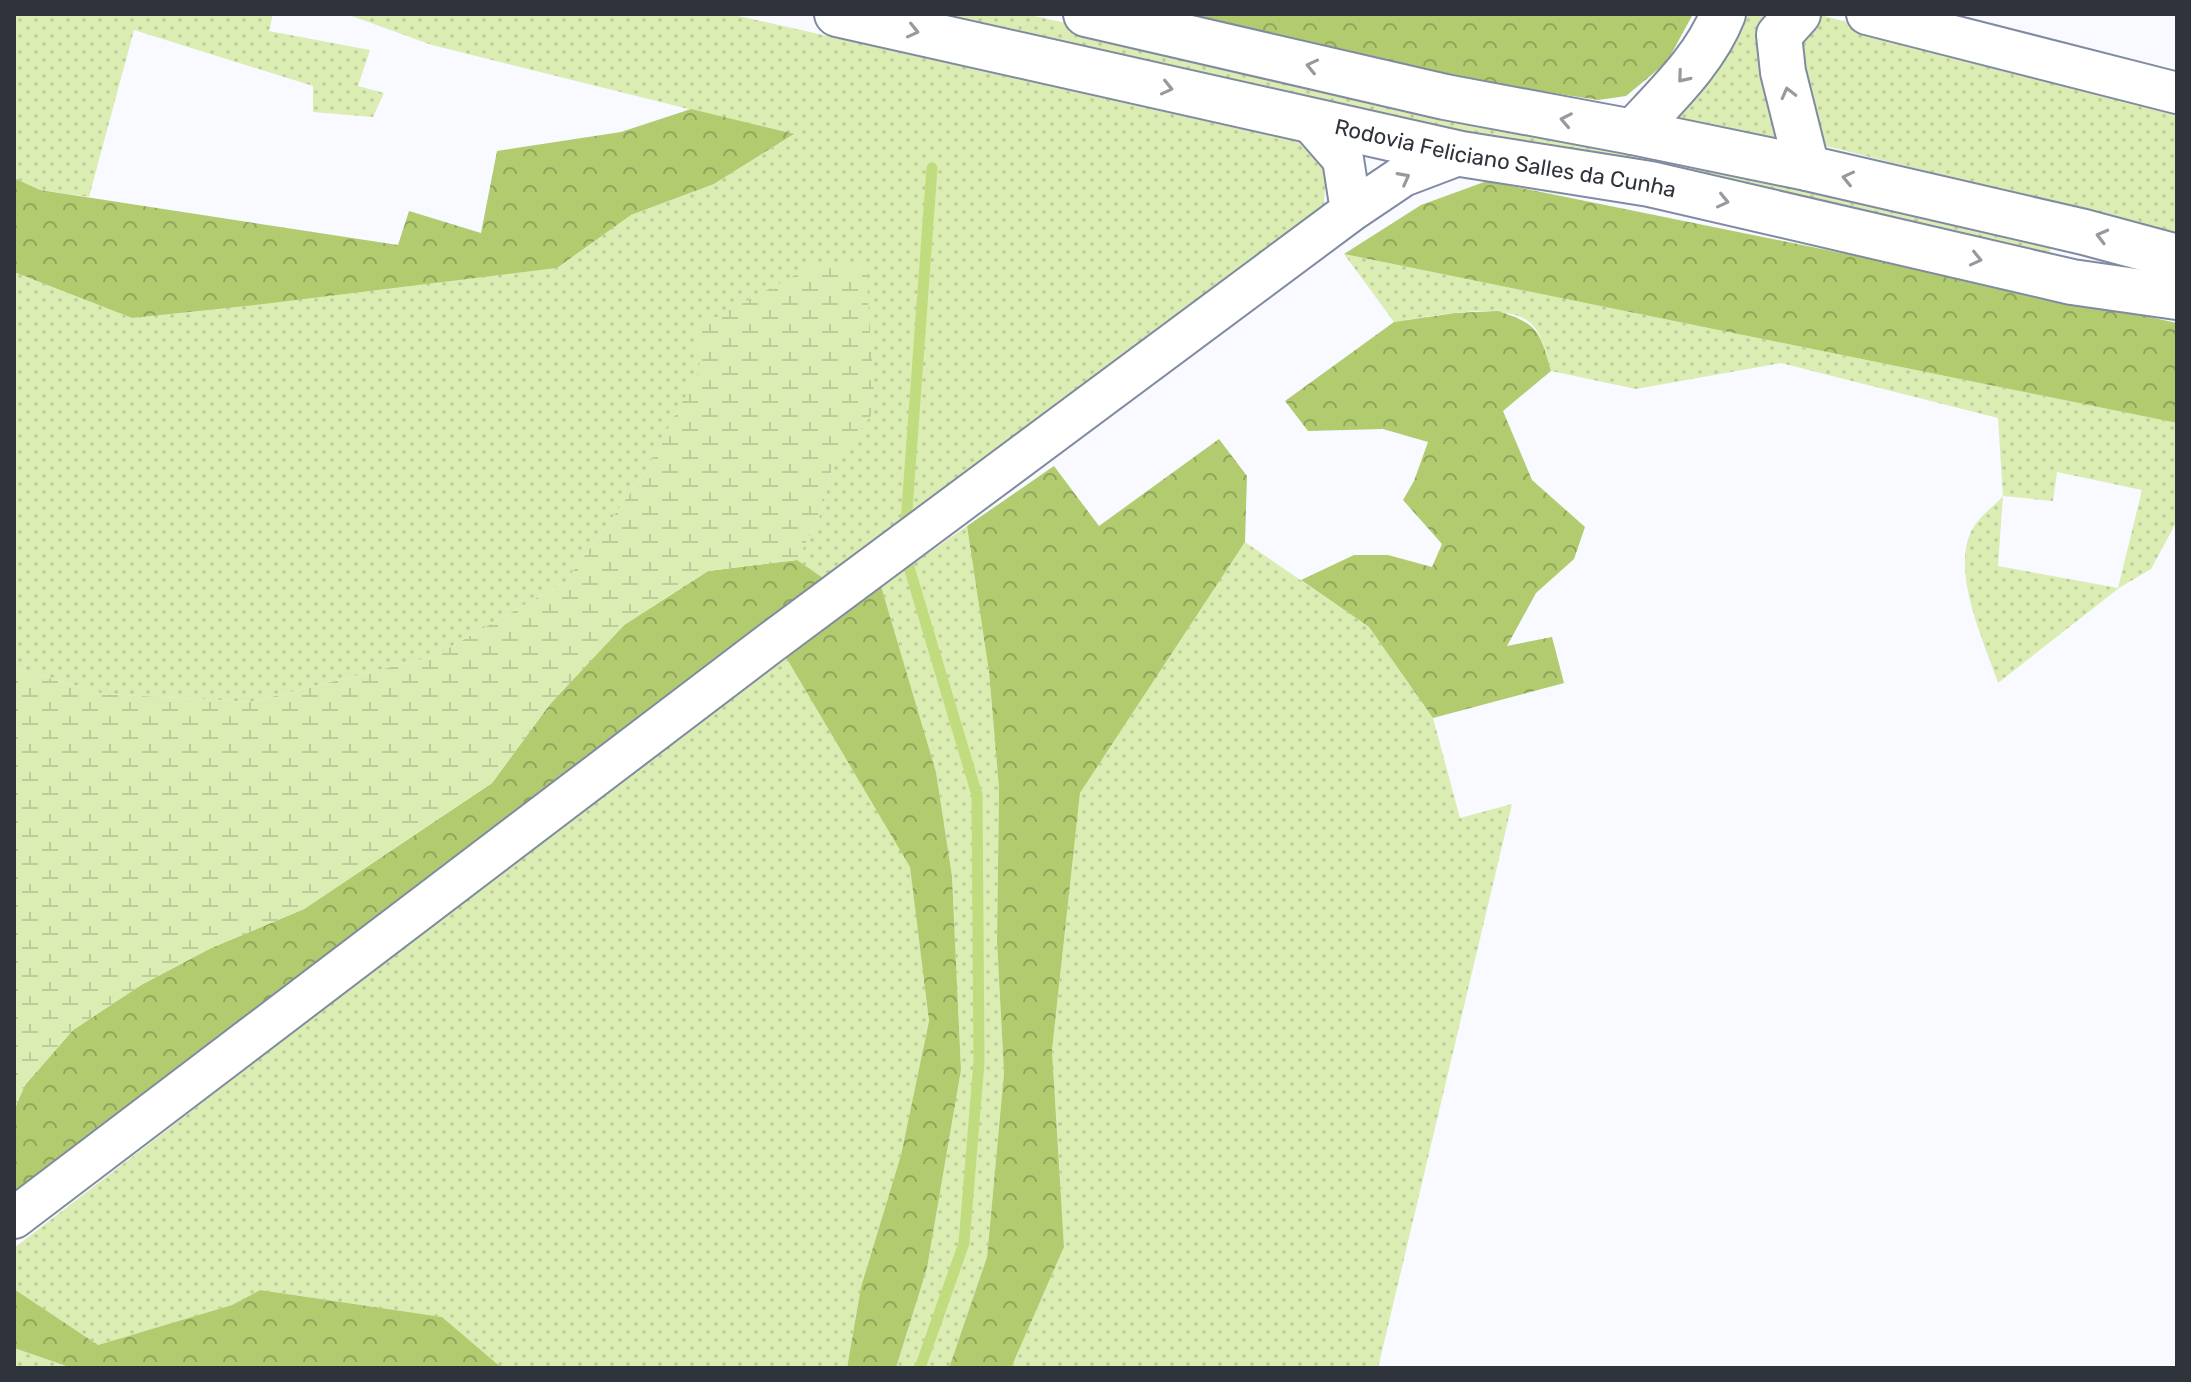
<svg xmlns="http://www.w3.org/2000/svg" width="2191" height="1382" font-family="Rubik,sans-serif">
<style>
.grass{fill:url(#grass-dots);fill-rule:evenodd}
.forest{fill:url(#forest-crowns)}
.wetland{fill:url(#wetland-marsh)}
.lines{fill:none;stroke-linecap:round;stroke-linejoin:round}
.stream{stroke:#c1dc7e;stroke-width:11}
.minor-casing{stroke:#808ba1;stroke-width:44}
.tertiary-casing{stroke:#808ba1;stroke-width:48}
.primary-casing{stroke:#808ba1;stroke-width:48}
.minor{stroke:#fff;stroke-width:40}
.tertiary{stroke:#fff;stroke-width:44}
.primary{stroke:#fff;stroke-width:44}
.oneway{stroke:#96999e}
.labels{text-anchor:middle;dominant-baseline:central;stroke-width:6;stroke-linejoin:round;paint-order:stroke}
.street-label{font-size:22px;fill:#2e333c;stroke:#fff}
</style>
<defs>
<pattern id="grass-dots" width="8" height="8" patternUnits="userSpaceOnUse" patternTransform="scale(2)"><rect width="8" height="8" fill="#dbedb2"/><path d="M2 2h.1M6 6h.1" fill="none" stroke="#bccc9a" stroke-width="1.8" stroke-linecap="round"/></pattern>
<pattern id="forest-crowns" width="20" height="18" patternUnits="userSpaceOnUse" patternTransform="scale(2)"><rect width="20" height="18" fill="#b1cb6e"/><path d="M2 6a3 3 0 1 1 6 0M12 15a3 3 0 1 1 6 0" fill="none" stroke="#90a55c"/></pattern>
<pattern id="wetland-marsh" width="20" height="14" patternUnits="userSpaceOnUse" patternTransform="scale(2)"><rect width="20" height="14" fill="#dbedb2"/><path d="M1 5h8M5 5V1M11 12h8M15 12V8" fill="none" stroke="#bccc9a"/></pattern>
</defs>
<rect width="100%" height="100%" fill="#f8faff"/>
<path class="grass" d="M14 14H273L269 31 370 50 358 86 384 93 373 117 313 112V86L134 30 89 197 40 190 14 178Z
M346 14H730L1299 142 1326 169 1324 204 829 582 797 560 822 511 832 468 875 409 696 328 701 369 642 477 566 581 435 656 251 702 104 694 14 668V272L132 318 557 268 631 215 714 184 793 135 432 45Z
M889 14H1026L1437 108 2043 238 2051 247 2048 259Z
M1730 14H1791L1795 145 1660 118Z
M1817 14 2177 111V234L1818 144 1792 32Z
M1344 254 2177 423V521L2151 569 2119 588 1998 683C1984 641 1949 569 1973 528 1980 516 1994 506 2003 496L1998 418 1781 363 1636 389 1551 371C1546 355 1543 332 1528 321 1501 301 1426 317 1394 322ZM2057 472 2142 490 2118 588 1998 566 2003 496 2053 501Z
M967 526 989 672 999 788 997 942 1004 1073 987 1257 949 1368H896L927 1268 961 1070 952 876 936 772 881 586Z
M1245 542 1369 627 1433 718 1460 818 1512 804 1378 1368H1011L1064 1247 1052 1050 1080 793Z
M784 654 910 866 929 1021 901 1155 861 1287 847 1368H502L442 1317 260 1290 232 1305 98 1345 14 1289V1248Z
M14 1348 72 1368H14Z"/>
<path class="forest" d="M1177 14H1693L1667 62 1626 96 1598 100 1451 77Z
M691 109 794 134 714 184 631 215 557 268 255 305 132 318 14 272V178L40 190 398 245 409 211 481 233 497 151 621 132Z
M1487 181 2068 299 2177 323V423L1344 254 1421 205Z
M1498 311C1538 324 1540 331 1551 371L1503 411 1532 480 1585 527 1574 559 1536 593 1507 646 1552 637 1564 683 1433 718 1369 627 1301 580 1354 555H1388L1432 567 1442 544 1403 500 1414 481 1428 442 1383 429 1308 431 1285 401 1394 322 1455 313Z
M1219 439 1247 476 1245 542 1080 793 1052 1050 1064 1247 1011 1368H949L987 1257 1004 1073 997 942 999 788 989 672 967 526 1054 466 1099 526Z
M797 560 829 582 14 1198V1110L25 1085 73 1030 141 985 211 948 304 909 492 783 550 704 624 625 708 571Z
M881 586 936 772 952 876 961 1070 927 1268 896 1368H847L861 1287 901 1155 929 1021 910 867 784 654Z
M14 1289 98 1345 232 1305 260 1290 442 1317 502 1368H72L14 1348Z"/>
<path class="wetland" d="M818 263 866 266 875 410 832 468 822 511 797 560 708 571 624 625 550 704 492 783 304 909 211 948 141 985 73 1030 25 1085 14 1110V668L104 694 251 702 435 656 566 581 642 477 700 369 696 328Z"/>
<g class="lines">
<path class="stream" d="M906 523 932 168
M909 567 977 795 979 1062 964 1243 920 1368"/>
<defs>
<path id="minor" d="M1867 14 2177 93
M1309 120 1343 159 1351 211
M14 1218 769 644 1351 211 1403 176 1461 154"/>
<path id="tertiary" d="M1798 14 1779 35 1783 72 1807 168
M1633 132C1666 96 1705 60 1723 14"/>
<g id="primary">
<path id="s1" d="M837 14 1461 154 1650 184 2072 282 2177 297"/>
<path d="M1086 14 1445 97 1633 132 1807 168 2084 232 2177 257"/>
</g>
</defs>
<use href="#minor" class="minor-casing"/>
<use href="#tertiary" class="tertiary-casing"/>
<use href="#primary" class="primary-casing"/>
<use href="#minor" class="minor"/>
<use href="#tertiary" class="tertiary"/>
<use href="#primary" class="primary"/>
</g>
<defs><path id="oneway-chevron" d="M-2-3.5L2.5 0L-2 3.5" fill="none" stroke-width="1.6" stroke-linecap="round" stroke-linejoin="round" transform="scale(2)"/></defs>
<g class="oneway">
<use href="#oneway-chevron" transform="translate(913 31) rotate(13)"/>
<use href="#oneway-chevron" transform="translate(1312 66) rotate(-167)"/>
<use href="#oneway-chevron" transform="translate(1683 77) rotate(130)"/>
<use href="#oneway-chevron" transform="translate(1167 88) rotate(13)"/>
<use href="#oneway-chevron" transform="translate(1788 93) rotate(-104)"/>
<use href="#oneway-chevron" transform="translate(1566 120) rotate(-169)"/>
<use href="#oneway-chevron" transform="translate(1404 178) rotate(-28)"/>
<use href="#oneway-chevron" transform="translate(1848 178) rotate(-167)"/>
<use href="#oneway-chevron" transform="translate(1723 201) rotate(13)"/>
<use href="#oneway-chevron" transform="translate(2102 236) rotate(-165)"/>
<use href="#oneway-chevron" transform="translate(1976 259) rotate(13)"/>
</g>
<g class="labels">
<g class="street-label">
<text stroke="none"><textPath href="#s1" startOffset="684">Rodovia Feliciano Salles da Cunha</textPath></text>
</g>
</g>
<rect width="2191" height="1382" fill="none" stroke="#2e333c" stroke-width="32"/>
</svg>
